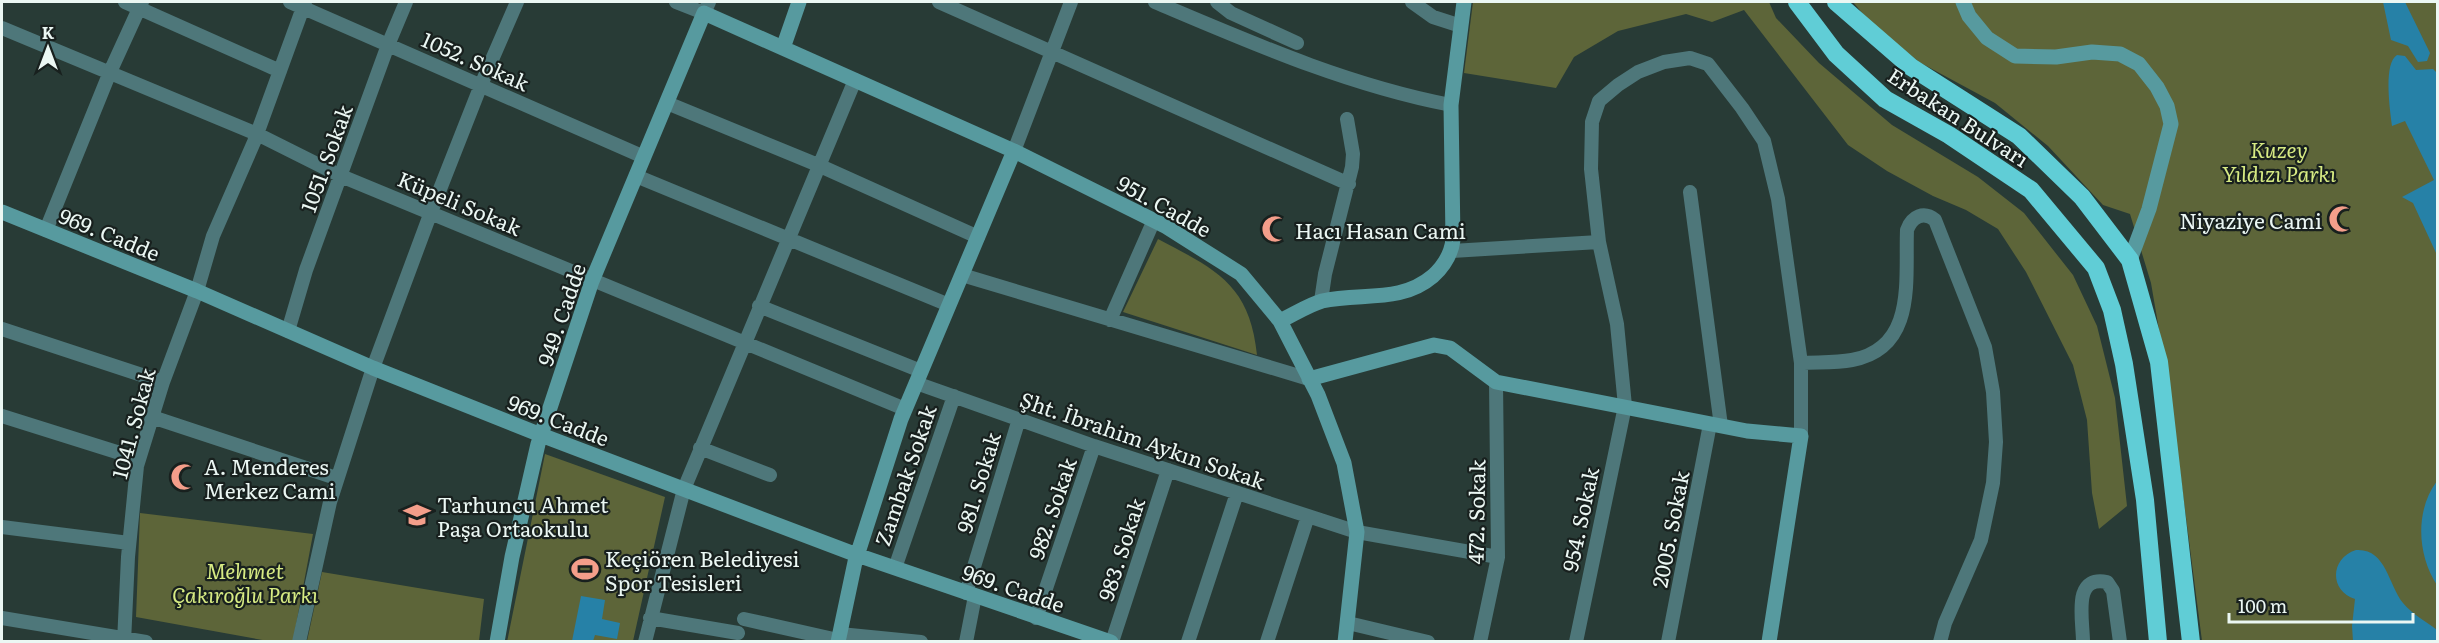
<svg xmlns="http://www.w3.org/2000/svg" width="2439" height="643" font-family="Literata,serif">
<style>
.green{fill:#5d6539}
.water{fill:#2681a7}
.lines{fill:none;stroke-linecap:round;stroke-linejoin:round}
.street{stroke:#4e777a;stroke-width:14}
.secondary{stroke:#579a9f;stroke-width:15}
.highway{stroke:#60cdd6;stroke-width:18}
.labels{text-anchor:middle;dominant-baseline:central;stroke-width:4.5;stroke-linejoin:round;paint-order:stroke}
.street-label{font-size:21px;fill:#ebf7f3;stroke:#18201e}
.park-label{font-size:21px;font-style:italic;fill:#d7eb83;stroke:#18201e}
.poi-label{font-size:21px;fill:#ebf7f3;stroke:#18201e;text-anchor:start}
</style>
<rect width="100%" height="100%" fill="#283b36"/>
<path class="green" d="M1473 2H1769L1776 18 1819 63 1892 125 1978 177 2024 213 2073 275 2097 326 2115 398 2127 506 2099 529 2092 493 2087 420 2073 365 2026 272 1998 229 1966 210 1933 196 1887 171 1848 145 1744 10 1712 22 1686 14 1618 31 1574 57 1556 88 1464 73Z
M1853 2H2437V641H2202L2170 394 2151 283 2130 214 2103 205 2048 146 1995 103 1919 62 1868 20Z
M1158 239C1215 269 1250 284 1257 355L1123 312Z
M545 454 665 497 633 641 507 642Z
M140 513 313 534 293 641H268L136 617Z
M322 572 484 599 479 641H307Z"/>
<path class="water" d="M2383 2H2405L2430 53 2427 61 2418 62 2408 46 2391 40Z
M2397 55 2405 56 2416 70 2433 69 2437 73V255L2413 203 2402 197 2434 180 2405 121 2392 126C2390 110 2383 64 2397 55Z
M2437 481V585C2417 555 2415 510 2437 481Z
M2356 550C2386 548 2388 584 2403 603 2413 615 2426 621 2437 630V641H2353L2352 626 2355 599C2329 591 2330 558 2356 550Z
M581 596 605 600 602 619 620 623 617 639 595 635 593 641H572Z"/>
<g class="lines">
<path class="street" d="M125 2 280 71
M290 2 644 157
M676 2 704 13 709 2
M939 2 1349 184
M1155 2C1252 43 1347 85 1451 105
M1217 2 1231 13 1297 43
M1412 2 1433 17 1461 26
M2 28 257 134 341 176 905 409
M667 103 818 165 978 237
M1014 151 1071 2
M636 176 949 305
M1690 192 1721 426
M46 230 110 72 142 2
M1452 251 1599 242
M962 275 1309 379
M1321 301 1325 274 1352 167 1353 154 1347 119
M759 306 921 371
M1110 320 1154 220
M2 329 163 382
M288 331 306 270 388 45 406 2
M1801 363C1818 362 1836 363 1852 360 1917 348 1905 279 1907 230 1912 216 1924 211 1935 220L1985 347 1993 392 1996 442 1993 483 1981 540 1945 623 1940 642
M916 383 1094 446 1357 532 1498 557
M2 416 139 459
M152 417 336 478
M700 448 770 475
M2 527 129 543
M895 568 954 396
M966 593 1019 419
M2 618 146 642
M650 618 738 633
M1036 618 1094 446
M744 619 838 640
M1348 623 1428 642
M840 634 921 642
M124 642 128 557 137 466 163 382 197 291 213 236 254 142 305 2
M299 642 330 502 373 368 431 212 481 85 517 2
M645 642 684 489 855 80
M966 642 975 596
M1112 642 1168 470
M1188 642 1237 493
M1267 642 1308 516
M1480 642 1498 557 1496 382
M1576 642 1625 406 1617 324 1599 242 1591 169 1592 122 1599 101 1618 85 1638 72 1664 62 1690 58 1708 64 1742 108 1764 141 1778 199 1801 363V436
M1668 642 1710 424
M2083 642C2083 619 2072 575 2107 582L2113 591 2120 642"/>
<path class="secondary" d="M1963 2 1969 16 1987 38 2015 56 2056 57 2092 52 2120 54 2139 64 2157 87 2167 106 2171 124 2149 209 2130 260
M783 48 799 2
M2 212 197 291 373 368 541 435 857 555 1111 642
M1280 321C1293 315 1308 305 1322 301 1361 292 1400 304 1433 276 1444 266 1451 255 1453 240L1451 105 1464 2
M1309 379 1434 345 1450 348 1496 382 1747 431 1801 436 1769 642
M497 642 512 557 538 444 592 281 704 13 1014 151 1165 226 1241 274 1280 321 1318 395 1344 463 1357 532 1345 642
M838 642 855 562 901 419 1014 151"/>
<path class="highway" d="M1797 2 1836 54 1885 99 1949 135 2031 190 2096 268 2112 310 2124 364 2145 500 2158 642
M1836 2 1911 67 2019 136 2082 197 2130 260 2159 362 2191 642"/>
</g>
<defs>
<symbol id="mosque-bare" viewBox="-9 -9 18 18"><path d="M3.5-4.9A6 6 0 1 0 3.5 4.9A5 5 0 1 1 3.5-4.9Z" fill="#f49e8a" stroke="#18201e" stroke-width="2.5" paint-order="stroke"/></symbol>
<symbol id="school-bare" viewBox="-9 -9 18 18"><path d="M0-5L7-2L0 1L-7-2ZM-4 1L0 2.5L4 1V4Q0 6-4 4Z" fill="#f49e8a" stroke="#18201e" stroke-width="2.5" paint-order="stroke"/></symbol>
<symbol id="stadium-bare" viewBox="-9 -9 18 18"><path d="M0-5a6.5 5 0 1 0 0 10a6.5 5 0 1 0 0-10ZM-3.5-1.8h7v3.6h-7Z" fill="#f49e8a" stroke="#18201e" stroke-width="2.5" paint-order="stroke"/></symbol>
</defs>
<g fill-rule="evenodd">
<use href="#mosque-bare" x="2323" y="200" width="38" height="38"/>
<use href="#mosque-bare" x="1256" y="210" width="38" height="38"/>
<use href="#mosque-bare" x="165" y="458" width="38" height="38"/>
<use href="#school-bare" x="398" y="496" width="38" height="38"/>
<use href="#stadium-bare" x="566" y="550" width="38" height="38"/>
</g>
<g class="labels">
<g class="street-label">
<text transform="translate(476 60) rotate(24)">1052. Sokak</text>
<text transform="translate(1959 116) rotate(33)">Erbakan Bulvarı</text>
<text transform="translate(325 158) rotate(-70)">1051. Sokak</text>
<text transform="translate(460 202) rotate(23)">Küpeli Sokak</text>
<text transform="translate(1165 205) rotate(29)">951. Cadde</text>
<text transform="translate(110 233) rotate(22)">969. Cadde</text>
<text transform="translate(560 314) rotate(-71)">949. Cadde</text>
<text transform="translate(559 419) rotate(21)">969. Cadde</text>
<text transform="translate(132 423) rotate(-75)">1041. Sokak</text>
<text transform="translate(1143 439) rotate(19)">Şht. İbrahim Aykın Sokak</text>
<text transform="translate(904 475) rotate(-71)">Zambak Sokak</text>
<text transform="translate(977 482) rotate(-73)">981. Sokak</text>
<text transform="translate(1051 508) rotate(-71)">982. Sokak</text>
<text transform="translate(1475 512) rotate(-89)">472. Sokak</text>
<text transform="translate(1579 519) rotate(-78)">954. Sokak</text>
<text transform="translate(1669 529) rotate(-79)">2005. Sokak</text>
<text transform="translate(1120 549) rotate(-72)">983. Sokak</text>
<text transform="translate(1014 587) rotate(19)">969. Cadde</text>
</g>
<g class="park-label">
<text x="2279" y="148">Kuzey<tspan x="2279" dy="24">Yıldızı Parkı</tspan></text>
<text x="245" y="569">Mehmet<tspan x="245" dy="24">Çakıroğlu Parkı</tspan></text>
</g>
<g class="poi-label">
<text x="2322" y="219" text-anchor="end">Niyaziye Cami</text>
<text x="1295" y="229">Hacı Hasan Cami</text>
<text x="204" y="465">A. Menderes<tspan x="204" dy="24">Merkez Cami</tspan></text>
<text x="437" y="503">Tarhuncu Ahmet<tspan x="437" dy="24">Paşa Ortaokulu</tspan></text>
<text x="605" y="557">Keçiören Belediyesi<tspan x="605" dy="24">Spor Tesisleri</tspan></text>
</g>
</g>
<rect width="2439" height="643" fill="none" stroke="#ebf7f3" stroke-width="6"/>
<g transform="translate(48 48)" stroke="#18201e" stroke-width="4.5" paint-order="stroke">
<path d="M0-4.5L10 22L0 15L-10 22Z" fill="#ebf7f3"/>
<text y="-9" font-size="16" font-weight="bold" text-anchor="middle" fill="#ebf7f3">K</text>
</g>
<path d="M2229 613v9h184v-9" fill="none" stroke="#ebf7f3" stroke-width="3"/>
<text x="2238" y="613" font-size="18" fill="#ebf7f3" stroke="#18201e" stroke-width="4.5" paint-order="stroke">100 m</text>
</svg>
